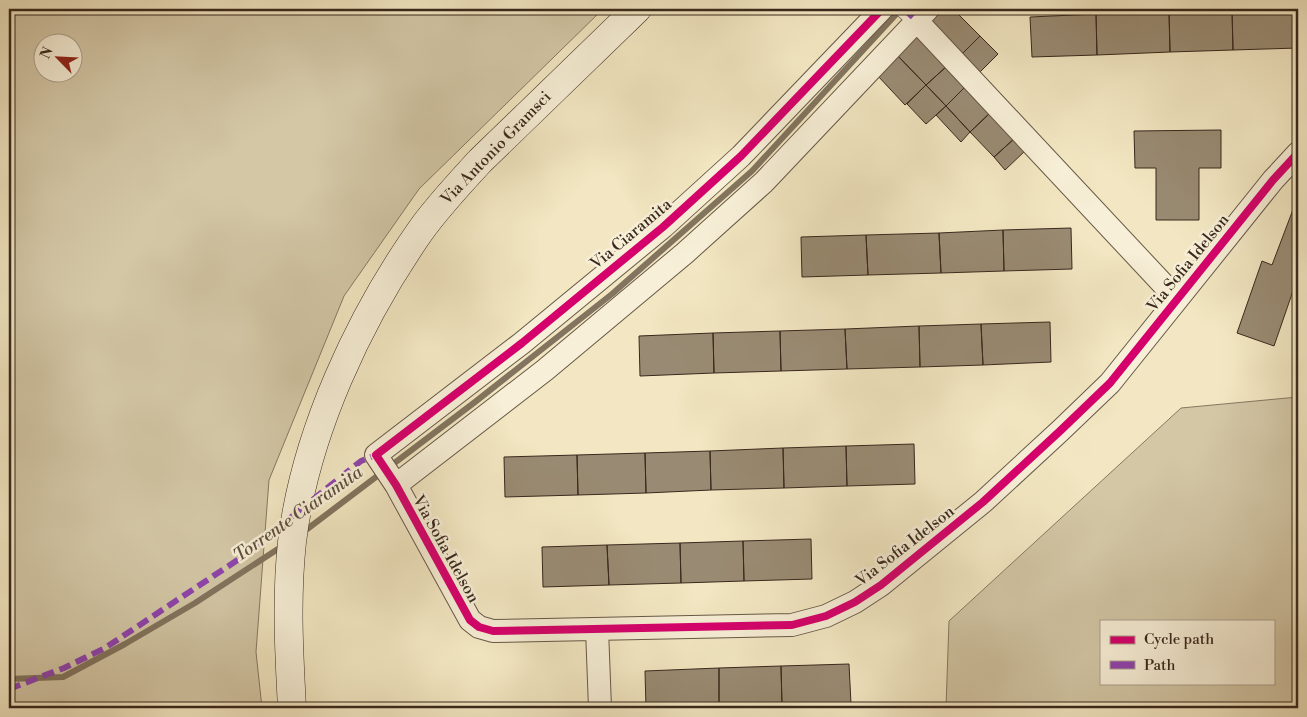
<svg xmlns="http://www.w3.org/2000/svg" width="1307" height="717" font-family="'Libre Bodoni',serif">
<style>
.grass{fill:#d3c7a6;stroke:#867862;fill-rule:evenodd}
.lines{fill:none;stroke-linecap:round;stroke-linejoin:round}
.stream{stroke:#82745e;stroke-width:6}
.building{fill:#998b73;stroke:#39281d}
.pedestrian-casing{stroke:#675846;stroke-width:19}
.minor-casing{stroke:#675846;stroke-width:24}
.secondary-casing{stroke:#39281d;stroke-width:29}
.pedestrian{stroke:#f7efd7;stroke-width:18}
.minor{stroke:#f7efd7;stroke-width:22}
.secondary{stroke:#f7efd7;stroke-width:28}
.quiet{stroke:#8e44ad;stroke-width:6;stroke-dasharray:12 6;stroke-linecap:butt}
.cycleway-casing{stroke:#f7efd7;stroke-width:11}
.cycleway{stroke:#d6006c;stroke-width:8}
.labels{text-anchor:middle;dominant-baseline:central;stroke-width:5;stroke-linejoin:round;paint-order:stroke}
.street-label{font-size:16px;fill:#39281d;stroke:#f7efd7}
.water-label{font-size:18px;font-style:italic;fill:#5e4e3e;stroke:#f7efd7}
</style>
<rect width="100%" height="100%" fill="#f2e7c2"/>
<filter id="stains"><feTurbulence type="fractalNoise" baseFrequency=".004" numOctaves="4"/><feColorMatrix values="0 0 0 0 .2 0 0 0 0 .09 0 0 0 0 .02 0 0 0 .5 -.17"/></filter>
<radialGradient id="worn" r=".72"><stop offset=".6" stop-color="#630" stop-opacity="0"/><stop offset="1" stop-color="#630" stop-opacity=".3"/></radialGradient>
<path class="grass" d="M9 9H603L419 189 344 296 269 480 256 652 262 708H9ZM42 42H72V72H42Z
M1298 397V708H946L949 621 1181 408ZM1101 621H1273V683H1101Z"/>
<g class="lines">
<path class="stream" d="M302 533 475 402 612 294 752 171 901 9
M9 679 63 677 125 644 195 603 284 545"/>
</g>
<path class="building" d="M940 9H953L980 36 960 56 927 22Z
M1298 9V48L1233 50 1232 10Z
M1232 10 1233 50 1170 52 1169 12Z
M1169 12 1170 52 1097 55 1096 14Z
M1096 14 1097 55 1032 57 1030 17Z
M918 36 947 66 926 85 897 55Z
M980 36 998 54 978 74 960 56Z
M897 55 926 85 905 105 877 75Z
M947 66 966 86 946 106 926 85Z
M926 85 946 106 926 124 907 104Z
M966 86 991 112 970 132 946 106Z
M946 106 970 132 961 142 936 115Z
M991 112 1015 138 994 157 970 132Z
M1221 130V168H1199V220H1156V168H1135L1134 131Z
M1015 138 1026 150 1005 170 994 157Z
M1297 199 1298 200V289L1294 288 1274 346 1237 333 1262 261 1272 265Z
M1071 228 1072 269 1004 271 1003 230Z
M1003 230 1004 271 941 273 939 233Z
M939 233 941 273 868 275 866 235Z
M866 235 868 275 802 277 801 237Z
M1050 322 1051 362 983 365 981 324Z
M981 324 983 365 920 367 919 326Z
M919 326 920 367 847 369 845 329Z
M845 329 847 369 781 371 780 331Z
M780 331 781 371 714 373 713 333Z
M713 333 714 373 640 376 639 336Z
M914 444 915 484 847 486 846 446Z
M846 446 847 486 784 488 783 448Z
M783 448 784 488 711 490 710 451Z
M710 451 711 490 646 493 645 453Z
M645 453 646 493 578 495 577 455Z
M577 455 578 495 505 497 504 457Z
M811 539 812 579 744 581 743 541Z
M743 541 744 581 681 583 680 543Z
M680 543 681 583 609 585 607 545Z
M607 545 609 585 543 587 542 547Z
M849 664 851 704 782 706 781 666Z
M781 666 782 706 719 708V668Z
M719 668V708H646L645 671Z"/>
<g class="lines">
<defs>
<path id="pedestrian" d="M904 9 917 21"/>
<path id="minor" d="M882 9 741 156 663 227 522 343 376 455 396 485 470 620 479 627 493 631 792 625 826 616 855 602 881 585 983 502 1060 431 1110 383 1273 180 1298 153
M917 21 1177 299
M396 485 545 370 685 253 764 182 928 9
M597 629 600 708"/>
<path id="secondary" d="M292 708C289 653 286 597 292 542 305 434 359 318 421 230 439 205 460 183 480 161L637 9"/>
</defs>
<use href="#pedestrian" class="pedestrian-casing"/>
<use href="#minor" class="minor-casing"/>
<use href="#secondary" class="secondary-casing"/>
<use href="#pedestrian" class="pedestrian"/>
<use href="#minor" class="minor"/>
<use href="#secondary" class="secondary"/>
<path class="quiet" d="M904 9 917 21
M9 689 64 668 105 648 239 559 361 461 376 455"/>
<defs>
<path id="cycleway" d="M882 9 741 156 663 227 522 343 376 455 396 485 470 620 479 627 493 631 792 625 826 616 855 602 881 585 983 502 1060 431 1110 383 1273 180 1298 153"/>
</defs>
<use href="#cycleway" class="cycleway-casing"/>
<use href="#cycleway" class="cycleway"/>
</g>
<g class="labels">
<g class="street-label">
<text transform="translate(496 148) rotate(-46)">Via Antonio Gramsci</text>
<text transform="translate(631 234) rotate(-40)">Via Ciaramita</text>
<text transform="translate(1188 263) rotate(-51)">Via Sofia Idelson</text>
<text transform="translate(905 546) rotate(-38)">Via Sofia Idelson</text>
<text transform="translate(446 549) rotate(61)">Via Sofia Idelson</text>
</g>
<g class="water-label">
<text transform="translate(298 514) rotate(-35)">Torrente Ciaramita</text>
</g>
</g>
<rect width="1307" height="717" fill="none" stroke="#f2e7c2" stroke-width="30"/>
<rect x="10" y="10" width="1287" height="697" fill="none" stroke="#39281d" stroke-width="2.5"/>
<rect x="15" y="15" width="1277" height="687" fill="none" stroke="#39281d"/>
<rect x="1100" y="620" width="175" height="65" fill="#f7efd7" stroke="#ab9f8d"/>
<rect x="1110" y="636" width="25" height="8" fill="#d6006c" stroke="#ab9f8d"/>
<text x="1144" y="644" font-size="15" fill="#39281d">Cycle path</text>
<rect x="1110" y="661" width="25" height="8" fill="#8e44ad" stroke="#ab9f8d"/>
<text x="1144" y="670" font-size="15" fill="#39281d">Path</text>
<g transform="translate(58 58) rotate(294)"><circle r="24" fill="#f7efd7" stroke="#ab9f8d"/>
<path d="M0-4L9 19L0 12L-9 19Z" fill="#8f2418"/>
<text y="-8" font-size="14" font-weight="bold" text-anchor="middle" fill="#39281d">N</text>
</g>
<rect width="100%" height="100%" filter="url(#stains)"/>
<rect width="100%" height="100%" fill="url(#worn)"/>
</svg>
